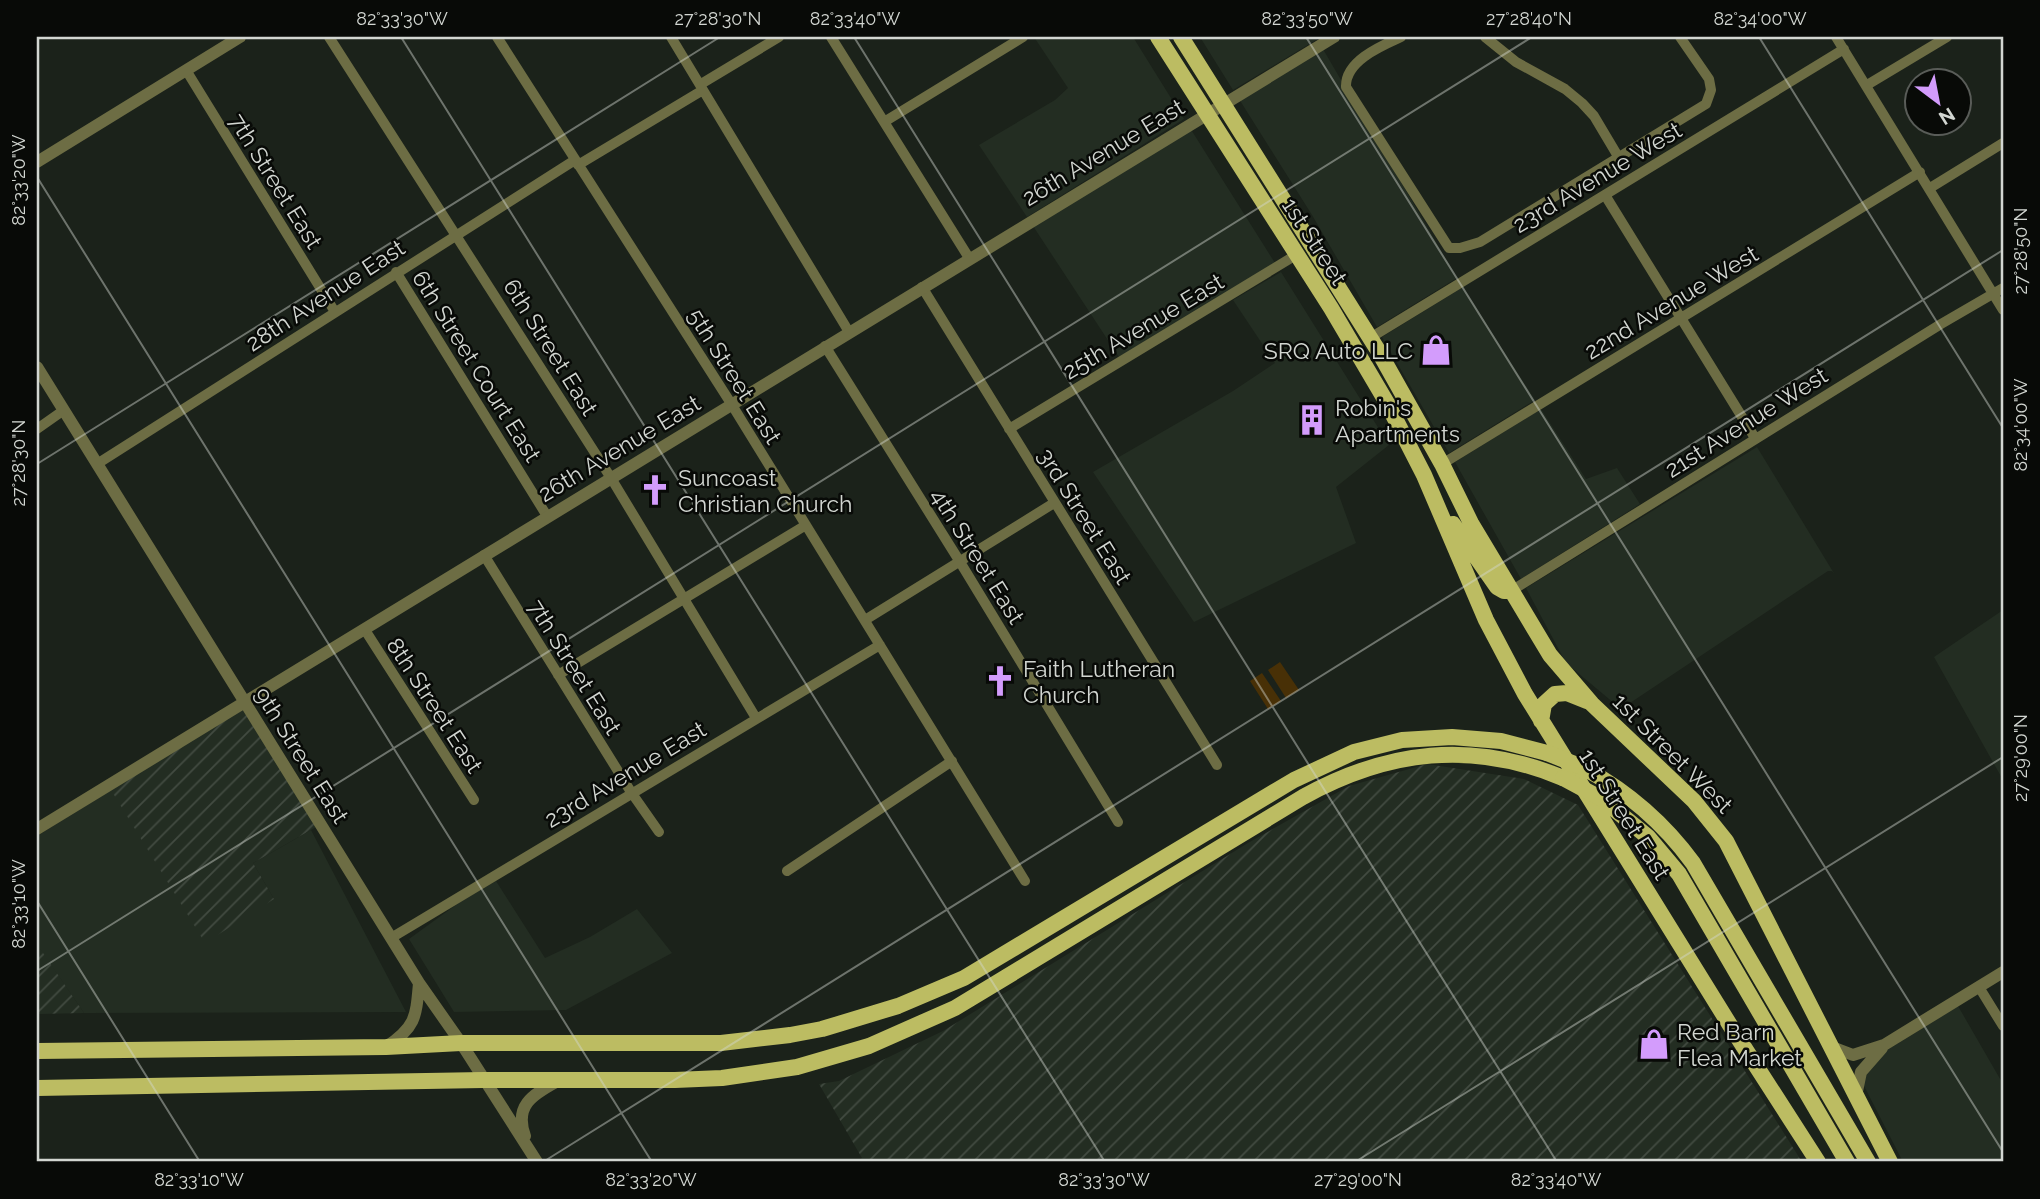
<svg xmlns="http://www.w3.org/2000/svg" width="2040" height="1199" font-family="Raleway,sans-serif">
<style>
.built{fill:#232d22}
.industrial{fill:url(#industrial-furrows)}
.grass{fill:#483006}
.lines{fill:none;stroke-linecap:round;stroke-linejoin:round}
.minor{stroke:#6d6d44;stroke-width:10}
.tertiary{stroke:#6d6d44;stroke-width:12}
.primary{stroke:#bcbc62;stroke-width:16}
.primary-bridge{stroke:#bcbc62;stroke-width:16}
.ticks{fill:none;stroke:#d2d6d1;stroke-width:2;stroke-opacity:0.45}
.labels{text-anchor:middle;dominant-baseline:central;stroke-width:5;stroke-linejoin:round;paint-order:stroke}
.street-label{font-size:23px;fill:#d2d6d1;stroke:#080a07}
.poi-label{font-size:23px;fill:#d2d6d1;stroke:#080a07;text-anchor:start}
.neatline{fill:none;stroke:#d2d6d1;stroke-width:2.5}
.ticks-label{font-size:18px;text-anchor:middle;fill:#d2d6d1}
</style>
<defs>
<pattern id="industrial-furrows" width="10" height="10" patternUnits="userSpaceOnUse" patternTransform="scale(1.75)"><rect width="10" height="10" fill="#232d22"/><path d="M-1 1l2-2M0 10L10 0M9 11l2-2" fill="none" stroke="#424b41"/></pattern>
</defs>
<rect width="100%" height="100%" fill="#1b221a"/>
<path class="built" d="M1034 37H1133L1184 119 1027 217 979 145 1055 100 1068 88Z
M1200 37H1321L1233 90Z
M1323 49 1341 80 1342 90 1398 177 1457 278 1377 327 1312 215 1239 99Z
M1190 128 1275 263 1119 357 1033 226Z
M1281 272 1389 445 1336 487 1356 543 1194 622 1093 472 1233 391 1275 363 1233 300Z
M1463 287 1535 400 1449 453 1382 337Z
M1541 409 1586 479 1617 468 1640 504 1521 579 1455 462Z
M1757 447 1835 575 1832 571H1828L1621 709 1566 663 1526 588Z
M2003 610V780L1934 657Z
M111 790 274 899 253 863 311 830 406 1012 84 1013 37 945V836Z
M496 881 545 958 590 937 637 909 672 953 566 1010 454 1012 409 939 460 902Z
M1958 1006 2003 1084V1162H1903L1861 1080 1887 1050Z"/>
<path class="industrial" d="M243 709 316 827 253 863 274 899 205 943 111 790Z
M1427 764 1524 779 1578 805 1802 1162H857L862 1158 819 1084 839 1081 943 1031 1248 843 1349 786Z
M37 944 84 1013 37 1014Z"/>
<path class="grass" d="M1280 662 1299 690 1286 698 1268 670Z
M1262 673 1281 701 1268 709 1250 681Z"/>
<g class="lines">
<path class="minor" d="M329 37 611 478 756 718
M497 37 732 405 1025 881
M671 37 849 332
M831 37 969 258
M1401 37C1381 46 1345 61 1346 87L1449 248H1460L1480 242 1706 104 1711 90 1709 79 1680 37
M1485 37 1516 62 1565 89 1582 103 1594 116 1619 158
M1836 37 2003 310
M186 70 335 312
M701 84 779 37
M1867 85 1947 37
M884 122 1023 37
M578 165 703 90
M1930 188 2003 143
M1605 195 1755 438
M396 272 547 516
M922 287 1217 765
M1370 338 1844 49
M825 346 960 562 1118 822
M37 429 64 410
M1009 429 1296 255
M97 464 575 160
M1442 464 1920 172
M484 555 631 792 659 832
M1511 591 1941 324 2003 288
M865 620 1054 503
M365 630 474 800
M558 675 806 525
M787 871 952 761
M391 938 880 645
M1979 987 2003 1026"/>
<path class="tertiary" d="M37 162 240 37
M37 367 419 983 461 1043 537 1162
M37 829 1334 37
M386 1047C416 1027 416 1017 419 983
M1832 1047 1853 1055 1884 1045 2003 972
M1856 1096 1861 1072 1882 1048
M525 1136C514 1106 532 1095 556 1082"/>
<path class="primary" d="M1158 37 1331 308 1387 403 1424 475 1486 620 1525 694 1733 1030 1818 1162
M1181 37 1379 352 1442 464 1471 523 1550 655 1592 704 1694 801 1726 841 1890 1162
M1453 524 1497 587 1504 591H1511
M1541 721 1544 704 1555 694 1567 693 1587 701
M1582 767C1627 791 1663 822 1693 863L1868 1162
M1602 799 1648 837 1679 874 1847 1162
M37 1051 386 1047 461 1043H721L790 1035 822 1029 898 1006 964 978 1294 780 1354 752 1402 740 1452 737 1501 741 1547 753
M37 1088 483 1080H675L722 1078 797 1067 869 1046 955 1008 1303 797C1388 750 1472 740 1563 778"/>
<path class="primary-bridge" d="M1547 753 1582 767
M1563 778 1602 799"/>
</g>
<path class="ticks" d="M401 37 1105 1162M854 37 1557 1162M1306 37 2003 1152M1759 37 2003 428M37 177 652 1162M37 464 720 37M37 901 200 1162M37 971 1532 37M543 1162 2003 250M1355 1162 2003 757"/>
<defs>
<symbol id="shop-bare" viewBox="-9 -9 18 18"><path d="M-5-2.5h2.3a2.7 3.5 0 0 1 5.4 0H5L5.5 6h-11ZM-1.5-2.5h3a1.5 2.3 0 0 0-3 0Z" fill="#d39cfc" stroke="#080a07" stroke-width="2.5" paint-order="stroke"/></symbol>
<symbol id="building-bare" viewBox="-9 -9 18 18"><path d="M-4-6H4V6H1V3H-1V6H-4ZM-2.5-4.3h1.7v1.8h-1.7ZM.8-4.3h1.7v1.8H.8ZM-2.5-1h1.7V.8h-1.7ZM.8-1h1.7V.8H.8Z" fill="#d39cfc" stroke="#080a07" stroke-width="2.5" paint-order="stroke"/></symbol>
<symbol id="church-bare" viewBox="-9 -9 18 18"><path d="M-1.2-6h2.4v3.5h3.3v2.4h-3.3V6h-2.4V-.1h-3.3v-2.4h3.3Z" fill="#d39cfc" stroke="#080a07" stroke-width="2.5" paint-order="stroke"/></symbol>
</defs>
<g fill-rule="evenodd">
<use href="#shop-bare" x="1414" y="328" width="44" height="44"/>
<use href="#building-bare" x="1290" y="398" width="44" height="44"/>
<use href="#church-bare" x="633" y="468" width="44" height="44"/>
<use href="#church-bare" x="978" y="659" width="44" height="44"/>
<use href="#shop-bare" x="1632" y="1022" width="44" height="44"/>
</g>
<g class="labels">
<g class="street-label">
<text transform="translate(1103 152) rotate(-31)">26th Avenue East</text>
<text transform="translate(1597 177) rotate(-31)">23rd Avenue West</text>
<text transform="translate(276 181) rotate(58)">7th Street East</text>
<text transform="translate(1315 241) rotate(57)">1st Street</text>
<text transform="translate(325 295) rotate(-33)">28th Avenue East</text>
<text transform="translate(1671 302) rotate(-31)">22nd Avenue West</text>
<text transform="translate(1143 326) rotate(-31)">25th Avenue East</text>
<text transform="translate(551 347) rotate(58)">6th Street East</text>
<text transform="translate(477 366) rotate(58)">6th Street Court East</text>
<text transform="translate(735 376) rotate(58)">5th Street East</text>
<text transform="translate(1746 422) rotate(-32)">21st Avenue West</text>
<text transform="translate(619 448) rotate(-31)">26th Avenue East</text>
<text transform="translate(1085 516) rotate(58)">3rd Street East</text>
<text transform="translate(978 556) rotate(58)">4th Street East</text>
<text transform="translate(575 667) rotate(58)">7th Street East</text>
<text transform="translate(435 705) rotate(57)">8th Street East</text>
<text transform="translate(1673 753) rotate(45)">1st Street West</text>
<text transform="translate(302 755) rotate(58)">9th Street East</text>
<text transform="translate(625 774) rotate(-31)">23rd Avenue East</text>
<text transform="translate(1625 814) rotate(58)">1st Street East</text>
</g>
<g class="poi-label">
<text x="1413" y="350" text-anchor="end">SRQ Auto LLC</text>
<text x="1335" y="407">Robin's<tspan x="1335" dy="26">Apartments</tspan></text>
<text x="678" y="477">Suncoast<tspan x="678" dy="26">Christian Church</tspan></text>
<text x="1023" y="668">Faith Lutheran<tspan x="1023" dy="26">Church</tspan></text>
<text x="1677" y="1031">Red Barn<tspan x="1677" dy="26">Flea Market</tspan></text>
</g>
</g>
<rect width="2040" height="1199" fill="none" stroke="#080a07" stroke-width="77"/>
<g transform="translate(1938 102) rotate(148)"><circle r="33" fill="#080a07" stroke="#595c58" stroke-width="2"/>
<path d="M0-5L12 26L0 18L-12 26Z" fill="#d39cfc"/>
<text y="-10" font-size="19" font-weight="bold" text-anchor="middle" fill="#d2d6d1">N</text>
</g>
<rect x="38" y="38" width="1964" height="1122" class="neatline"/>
<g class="ticks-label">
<text x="402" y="25">82°33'30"W</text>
<text x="718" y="25">27°28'30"N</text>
<text x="855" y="25">82°33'40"W</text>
<text x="1307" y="25">82°33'50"W</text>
<text x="1529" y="25">27°28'40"N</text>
<text x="1760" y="25">82°34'00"W</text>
<text transform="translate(19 180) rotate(-90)" y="6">82°33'20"W</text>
<text transform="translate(2021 251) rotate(-90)" y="6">27°28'50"N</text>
<text transform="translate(2021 425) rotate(-90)" y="6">82°34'00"W</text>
<text transform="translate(19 463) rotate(-90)" y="6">27°28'30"N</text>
<text transform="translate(2021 758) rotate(-90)" y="6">27°29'00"N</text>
<text transform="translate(19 904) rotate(-90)" y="6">82°33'10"W</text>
<text x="199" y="1186">82°33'10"W</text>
<text x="651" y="1186">82°33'20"W</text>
<text x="1104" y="1186">82°33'30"W</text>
<text x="1358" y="1186">27°29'00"N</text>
<text x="1556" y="1186">82°33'40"W</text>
</g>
</svg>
